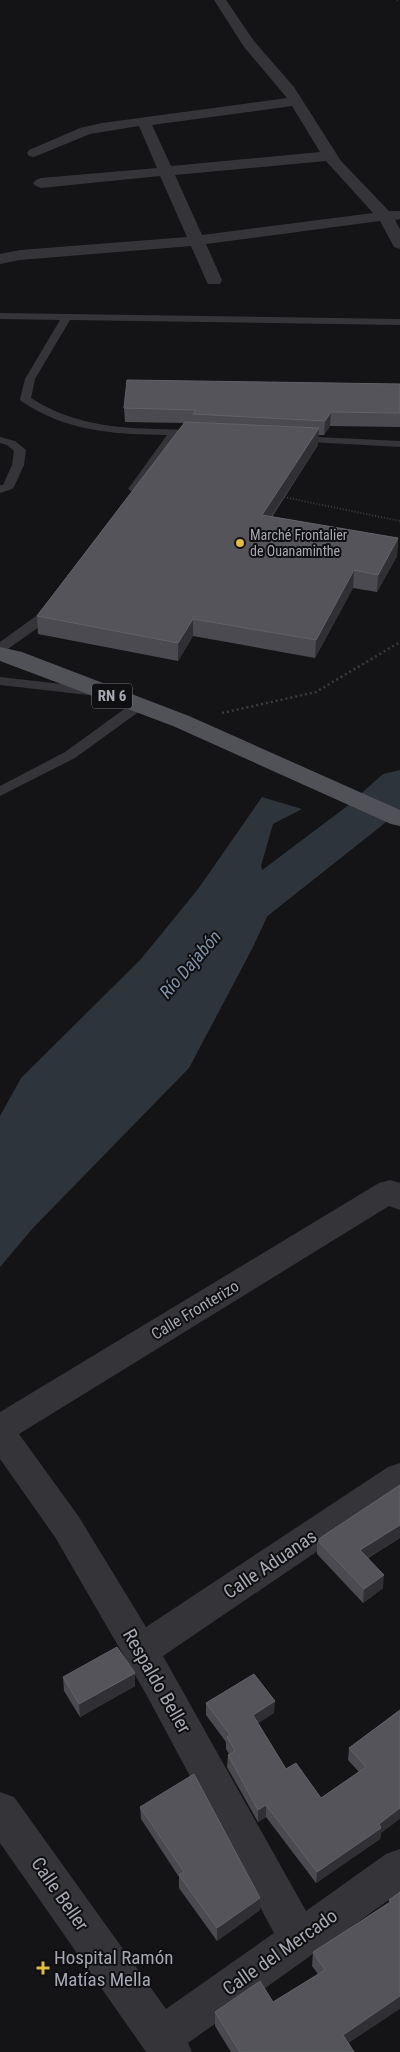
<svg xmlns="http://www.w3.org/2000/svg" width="400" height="2052" font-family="'Roboto Condensed',sans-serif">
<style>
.water{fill:#2e343c}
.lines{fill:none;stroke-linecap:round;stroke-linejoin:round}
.river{fill:#2e343c;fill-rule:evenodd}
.path-far1{stroke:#3b3c40;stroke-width:2;stroke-dasharray:1 2;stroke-linecap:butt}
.path{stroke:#3b3c40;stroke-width:2.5;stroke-dasharray:2 3;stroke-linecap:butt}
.lane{fill:#353539;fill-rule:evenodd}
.street{fill:#353539;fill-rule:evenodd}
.primary{fill:#515258;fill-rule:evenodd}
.wall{fill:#4a4a50}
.shaded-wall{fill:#303034}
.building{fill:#54545a;stroke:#616268}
.poi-dot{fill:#dfbc42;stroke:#0f0e10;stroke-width:2}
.labels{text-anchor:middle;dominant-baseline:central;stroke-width:4;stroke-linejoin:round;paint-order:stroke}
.far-poi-label{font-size:14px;fill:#a6a9b4;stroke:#0f0e10;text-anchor:start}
.shield{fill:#0f0e10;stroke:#797a83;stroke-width:1}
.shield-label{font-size:15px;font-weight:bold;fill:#a6a9b4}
.street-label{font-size:16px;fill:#a6a9b4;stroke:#0f0e10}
.water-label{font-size:18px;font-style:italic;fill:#8193ac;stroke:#0f0e10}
.near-street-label{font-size:19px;fill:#a6a9b4;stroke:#0f0e10}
.near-poi-label{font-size:19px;fill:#a6a9b4;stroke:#0f0e10;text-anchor:start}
</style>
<rect width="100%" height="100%" fill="#141315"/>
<path class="water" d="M262 797 302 809 273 824 261 866 273 904 252 949 189 1068 33 1228 0 1267V1116L21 1078 141 959 198 889Z"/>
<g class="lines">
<path class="river" d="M400 770V810L380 827 245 934C227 954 221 958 193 951L186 939 209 910 346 807 383 774Z"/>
<path class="path-far1" d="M397 0 400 1
M284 497 400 521"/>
<path class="path" d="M222 713 316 692 400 642"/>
<path class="lane" d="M0 313 400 319V325L70 320 35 379 31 398C84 432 138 428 199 430L205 433 199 436H178L138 491 134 493 128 489 167 435C113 434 67 432 21 401L20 399 25 379 60 320 0 319Z
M296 436 400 441V447L292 441 290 439 292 437Z
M0 437 15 441 26 450 24 465 14 487 12 489 0 493V485H3L12 465 14 451 7 445 0 443Z
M51 601 57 605 46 622 5 651 0 652V642L36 616 47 602Z
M0 677 97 688 104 692 97 696 0 685Z
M139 701 144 702 146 705 144 708 75 758 0 796V786L65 752 134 702Z"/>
<path class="street" d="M214 0H226L254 41 294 87 341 161 389 211H400V219L395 220 400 229V249L394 247 380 221 206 244 222 280 220 284H208L206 280 191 246 20 260 0 264V254L20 250 187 237 160 176 41 188 36 186 33 183 36 180 41 178 157 168 139 126 90 134 34 157 29 156 27 153 29 150 80 128 102 123 287 98 244 47ZM292 106 320 152 171 166 152 125ZM326 161 373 213 202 235 175 175Z
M390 1180 400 1183V1210L389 1206 19 1434 79 1517 146 1627 388 1467 400 1463V1495L163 1656 306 1911 386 1854 400 1849V1892L188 2043 192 2052H146L0 1843V1792L14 1797 166 2009 274 1933 146 1694 55 1537 0 1459V1412L379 1183Z"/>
<path class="primary" d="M0 647 22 652 189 716 400 810V826L391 824 173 726 0 661Z"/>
</g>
<path class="wall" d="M400 384V427L330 426 324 435H318V445L272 517 398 538 397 556 377 592 353 588 315 658 193 636 178 661 38 634 37 616 184 423 125 422 124 408Z
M400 1538 368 1558 383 1588 363 1603 317 1554V1540Z
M135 1673V1686L80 1717 64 1691 63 1677Z
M206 1703 274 1713 258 1723 286 1769 321 1798 359 1772 348 1760 349 1748 400 1710 380 1839 316 1883 266 1817 258 1822 227 1767 228 1755 229 1754 226 1749V1742L206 1715Z
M140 1807 260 1898V1910L217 1941 179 1888V1877L141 1819Z
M400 1892 349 2043 354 2052H231L215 2026V2012L273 2002 318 1974 312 1966 313 1952 389 1902V1900Z"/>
<path class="shaded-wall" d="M331 412 330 426 324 435 325 421Z
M319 428 318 445 261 532 262 515Z
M398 538 397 556 377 592 378 575Z
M354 570 353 588 315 658 316 640Z
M193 619V636L178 661V643Z
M400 1525V1538L359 1563 360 1550Z
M384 1575 383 1588 363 1603 364 1589Z
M135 1673V1686L80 1717 79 1704Z
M275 1701 274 1713 252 1727 253 1715Z
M266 1805V1817L258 1822V1810Z
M400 1808V1819L381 1833 380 1839 316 1883 317 1872Z
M260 1898V1910L217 1941V1928Z
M400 1996V2009L341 2048 343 2035Z"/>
<path class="building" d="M127 380 400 384V413L331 412 325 421 193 414 196 410 124 408Z
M185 422 319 428 262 515 398 538 378 575 354 570 316 640 193 619 178 643 37 616Z
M400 1485V1525L360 1550 384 1575 364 1589 317 1540Z
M117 1647 135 1673 79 1704 63 1677Z
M254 1674 275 1701 253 1715 286 1769 296 1763 321 1798 366 1767 349 1748 400 1710V1808L379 1824 381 1828 317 1872 266 1805 258 1810 228 1755 235 1751 227 1737 230 1735 206 1703Z
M194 1774 260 1898 217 1928 179 1875 184 1872 140 1807Z
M400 1892V1996L343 2035 354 2052H240L215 2012 260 1981 273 2002 325 1970 313 1952 391 1902 389 1900Z"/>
<g class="poi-dot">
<circle cx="240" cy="543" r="5"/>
<path d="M40.5 1960.5h5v5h5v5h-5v5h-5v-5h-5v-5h5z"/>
</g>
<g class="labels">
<g class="far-poi-label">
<text x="250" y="535">Marché Frontalier<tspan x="250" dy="16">de Ouanaminthe</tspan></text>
</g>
<rect class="shield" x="92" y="683.5" width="40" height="25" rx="4"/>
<g class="shield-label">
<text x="112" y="696">RN 6</text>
</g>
<g class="street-label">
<text transform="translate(195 1310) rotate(-31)">Calle Fronterizo</text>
</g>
<g class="water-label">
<text transform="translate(190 964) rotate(-49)">Río Dajabón</text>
</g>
<g class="near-street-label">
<text transform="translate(270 1564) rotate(-34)">Calle Aduanas</text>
<text transform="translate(157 1681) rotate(60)">Respaldo Beller</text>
<text transform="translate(60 1894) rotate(55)">Calle Beller</text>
<text transform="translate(280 1952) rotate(-35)">Calle del Mercado</text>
</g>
<g class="near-poi-label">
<text x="54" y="1957">Hospital Ramón<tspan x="54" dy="22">Matías Mella</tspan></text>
</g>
</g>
</svg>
